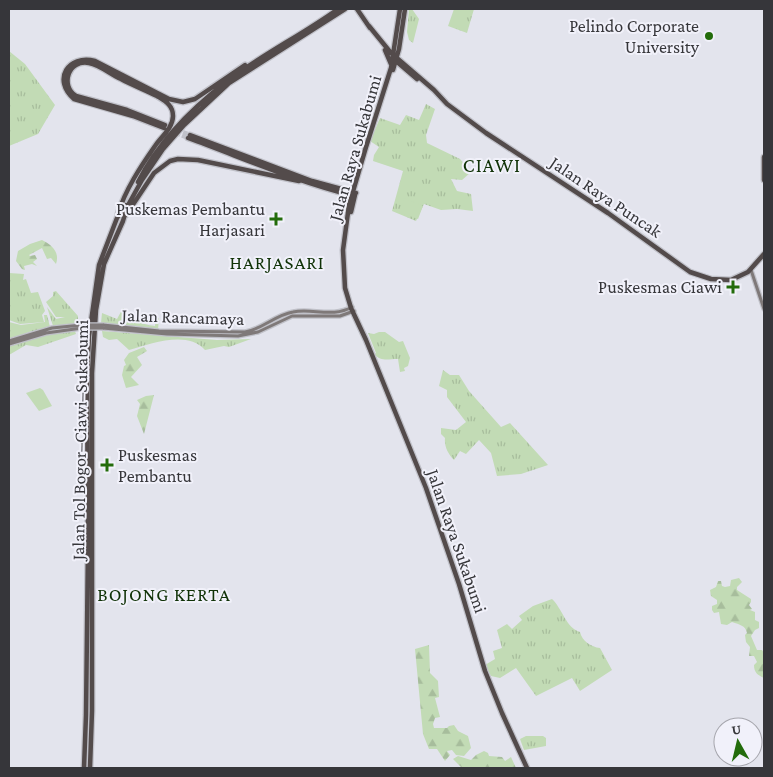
<svg xmlns="http://www.w3.org/2000/svg" width="773" height="777" font-family="'Crimson Pro',serif">
<style>
.grass{fill:url(#grass-tufts)}
.forest{fill:url(#forest-firs)}
.garden{fill:#c2dbb5}
.lines{fill:none;stroke-linecap:round;stroke-linejoin:round}
.highway-tunnel{stroke:#c0c1c9;stroke-width:4.5;stroke-dasharray:4.5 2;stroke-linecap:butt}
.secondary-casing{stroke:#c0c1c9;stroke-width:5.5}
.highway-casing{stroke:#c0c1c9;stroke-width:7}
.secondary{stroke:#7f7979;stroke-width:3}
.highway{stroke:#534b4b;stroke-width:4.5}
.secondary-bridge-casing{stroke:#c0c1c9;stroke-width:5.5;stroke-linecap:butt}
.secondary-bridge{stroke:#7f7979;stroke-width:3}
.poi-dot{fill:#236c0b;stroke:#f1f1fa;stroke-width:2}
.labels{text-anchor:middle;dominant-baseline:central;stroke-width:4;stroke-linejoin:round;paint-order:stroke}
.poi-label{font-size:18px;fill:#36363a;stroke:#f1f1fa;text-anchor:end}
.street-label{font-size:18px;fill:#36363a;stroke:#f1f1fa}
.neighbourhood-label{font-size:19px;letter-spacing:1px;fill:#103207;stroke:#f1f1fa}
.quarter-label{font-size:20px;letter-spacing:1px;fill:#103207;stroke:#f1f1fa}
</style>
<defs>
<pattern id="grass-tufts" width="24" height="20" patternUnits="userSpaceOnUse" patternTransform="scale(1.25)"><rect width="24" height="20" fill="#c2dbb5"/><path d="M3 7l-1-3M5 7V3M7 7l1-3M15 17l-1-3M17 17v-4M19 17l1-3" fill="none" stroke="#a7bd9c"/></pattern>
<pattern id="forest-firs" width="22" height="20" patternUnits="userSpaceOnUse" patternTransform="scale(1.25)"><rect width="22" height="20" fill="#c2dbb5"/><path d="M5 1l3.5 6h-7zM16 11l3.5 6h-7z" fill="#a7bd9c"/></pattern>
</defs>
<rect width="100%" height="100%" fill="#e3e4ed"/>
<path class="grass" d="M409 9H412L419 19 413 43 409 40 407 32Z
M454 9H474L467 33 448 26Z
M9 51 25 64 55 105 38 134 9 146Z
M426 104 435 109 426 135 427 143 460 159 469 169 470 173 462 180 451 179 457 191 471 194 473 211 457 209 441 210 424 204 416 221 392 211 403 171 373 161 374 155 379 147 370 141 380 118 400 125 406 115 419 120Z
M9 273 24 274 23 280 26 279 31 293 38 292 45 311 42 315 44 322 20 324 9 320Z
M56 291 78 316V320L75 319 79 323 60 326H53L47 307 56 319 65 317H56L46 302 53 296V292Z
M123 308C133 320 139 324 155 326L156 317 159 318 158 330 101 323 102 313 117 319Z
M44 315H47L50 327 29 332 9 340V322L21 325 45 322Z
M75 331 76 334 38 347 26 345 9 355V345L38 336Z
M102 331 217 340 251 339 229 347 224 346 205 350C187 330 151 344 129 350L117 339 109 340 103 337Z
M379 332H385L399 342 403 341 410 358 408 366 404 368 405 371 400 372 398 359C388 359 381 362 374 354L376 353 368 333 374 334Z
M443 370 450 375H459L469 391 501 427 510 423 548 465 521 474 497 476 491 453 479 440 466 454 460 451 454 460C448 454 444 446 445 438L441 434V428L456 430 466 422 447 397V390L439 386Z
M552 599C562 608 566 628 580 632 582 641 591 647 600 648L612 670 580 691 572 678 536 696 516 668 500 678 491 676 485 665 495 659 493 651 502 648 497 630 507 624 512 629 522 620 519 616 533 606Z
M526 736H543L546 738V746L524 750 520 739Z"/>
<path class="forest" d="M42 240C52 245 60 252 56 264L51 258 47 259 42 248 29 255 30 256 35 255 37 259 33 262 37 266 32 264 24 266 25 270 22 269 16 261 18 251 30 244Z
M144 347 147 351 137 357 142 365 131 377 139 385 126 388 122 375 124 366 126 365 124 360 129 353Z
M154 395 144 434 137 416 140 404 137 400 146 396Z
M739 578 742 582 737 587V590L751 599V602L749 605 752 609 750 610 755 612V620L759 622V628L755 630 751 636 757 650H762L764 653V678C758 675 754 673 754 665L757 662 754 656H749L750 647 746 642 745 635 747 633C745 625 740 625 732 622L727 625 721 624 719 612 714 613 712 610V606L717 604V600L711 596 710 590 716 587 718 581H721L722 586 725 587 730 586 731 580Z
M429 645 430 673 438 681 439 697 435 698 440 717 435 718 433 724 434 728H447L449 726 454 725 458 731 468 736 471 748 464 756 456 755 452 750 447 751 450 755 445 761 437 749H429L423 734 415 649Z
M484 751 488 753 489 756 502 757 505 761 511 757 516 768H462L453 759 458 756 471 760 476 755Z"/>
<path class="garden" d="M404 198 423 206 418 219 399 212Z
M40 388 43 390 52 406 39 411 26 393Z"/>
<g class="lines">
<path class="highway-tunnel" d="M165 125 190 135
M176 133 188 138"/>
<defs>
<path id="secondary" d="M751 270 764 309
M103 325 159 331 245 332C263 329 275 315 293 312 312 308 333 318 352 307
M103 328 167 334 238 336 258 332 292 316H340L354 311
M9 341 52 328 82 325
M9 344 46 333 82 328"/>
<path id="highway" d="M357 9 370 28
M400 9 391 68 366 147 349 205 343 250 345 288 351 308 366 340 426 488 459 584 485 671 502 713 527 768
M369 26 391 53 434 90 447 104 486 133 608 213 690 272 711 279 731 280 748 272 764 254
M385 50 391 64
M396 61 417 79
M393 70 399 49 405 9
M164 128 133 116 74 99C52 80 68 54 95 61L169 99 183 102 195 99 245 65
M190 135 312 181 356 193
M188 138C243 158 297 182 354 196
M764 157V180
M138 182C158 143 191 109 226 82 261 55 302 35 338 9
M351 212 355 195
M118 214C125 190 141 166 155 146 161 137 173 128 173 116 173 105 165 101 157 96 145 90 132 85 121 79 110 74 100 65 89 63 68 59 60 86 76 96L127 110 165 125
M126 215 154 173 170 161 178 159 198 160 299 181
M84 768 86 715 88 543 87 376 89 336 99 265 117 218 126 205
M90 768 92 711V373L96 310 104 264 123 221 127 207 142 180 163 149 184 125 229 83 345 9"/>
</defs>
<use href="#secondary" class="secondary-casing"/>
<use href="#highway" class="highway-casing"/>
<use href="#secondary" class="secondary"/>
<use href="#highway" class="highway"/>
<defs>
<path id="secondary-bridge" d="M82 325H103
M82 328H103"/>
</defs>
<use href="#secondary-bridge" class="secondary-bridge-casing"/>
<use href="#secondary-bridge" class="secondary-bridge"/>
</g>
<g class="poi-dot">
<circle cx="709" cy="36" r="5"/>
<path d="M273.5 211.5h5v5h5v5h-5v5h-5v-5h-5v-5h5z"/>
<path d="M730.5 279.5h5v5h5v5h-5v5h-5v-5h-5v-5h5z"/>
<path d="M104.5 457.5h5v5h5v5h-5v5h-5v-5h-5v-5h5z"/>
</g>
<g class="labels">
<g class="poi-label">
<text x="699" y="26">Pelindo Corporate<tspan x="699" dy="21">University</tspan></text>
<text x="265" y="209">Puskemas Pembantu<tspan x="265" dy="21">Harjasari</tspan></text>
<text x="722" y="287">Puskesmas Ciawi</text>
<text x="118" y="455" text-anchor="start">Puskesmas<tspan x="118" dy="21">Pembantu</tspan></text>
</g>
<g class="street-label">
<text transform="translate(355 148) rotate(-74)">Jalan Raya Sukabumi</text>
<text transform="translate(606 197) rotate(34)">Jalan Raya Puncak</text>
<text transform="translate(183 317) rotate(2)">Jalan Rancamaya</text>
<text transform="translate(80 440) rotate(-89)">Jalan Tol Bogor–Ciawi–Sukabumi</text>
<text transform="translate(457 541) rotate(71)">Jalan Raya Sukabumi</text>
</g>
<g class="neighbourhood-label">
<text x="277" y="262">HARJASARI</text>
<text x="164" y="594">BOJONG KERTA</text>
</g>
<g class="quarter-label">
<text x="492" y="165">CIAWI</text>
</g>
</g>
<rect width="773" height="777" fill="none" stroke="#36363a" stroke-width="20"/>
<g transform="translate(738 742) rotate(352)"><circle r="24" fill="#f1f1fa" stroke="#a6a6ad"/>
<path d="M0-4L9 19L0 12L-9 19Z" fill="#236c0b"/>
<text y="-8" font-size="14" font-weight="bold" text-anchor="middle" fill="#36363a">U</text>
</g>
</svg>
